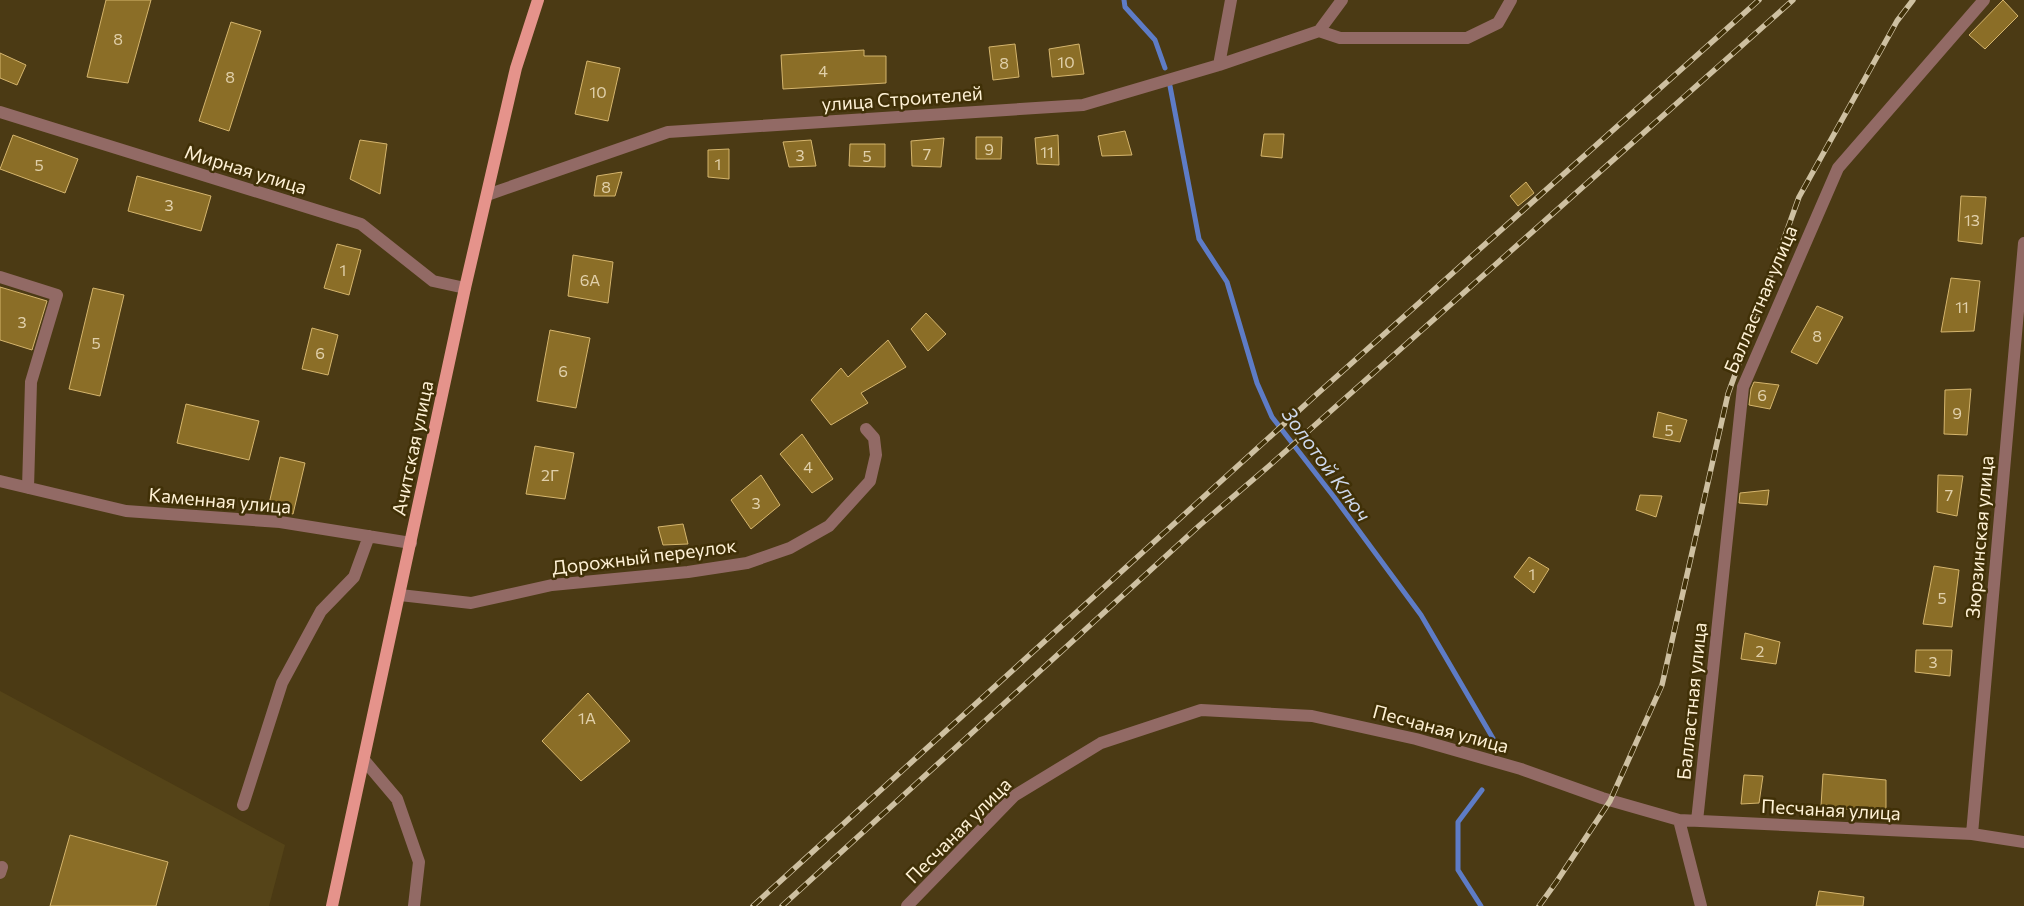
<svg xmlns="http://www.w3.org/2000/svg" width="2024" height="906" font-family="Commissioner,sans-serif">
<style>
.built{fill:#554418}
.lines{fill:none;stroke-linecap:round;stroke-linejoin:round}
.stream{stroke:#5e7cc6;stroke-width:5}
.building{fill:#8b6e27;stroke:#d5b56d}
.minor{stroke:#926a65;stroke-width:12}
.major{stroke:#e5938b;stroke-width:12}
.rail-casing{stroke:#cec0a1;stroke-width:5.5}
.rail{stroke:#403007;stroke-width:4;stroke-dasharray:11;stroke-linecap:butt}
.labels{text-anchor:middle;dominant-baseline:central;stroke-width:5;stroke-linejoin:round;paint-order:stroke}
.number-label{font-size:16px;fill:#e1d0aa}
.street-label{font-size:19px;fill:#fef1d5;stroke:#403007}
.water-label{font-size:20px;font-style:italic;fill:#ced8ec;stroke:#403007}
</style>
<rect width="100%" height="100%" fill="#4b3a14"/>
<path class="built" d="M0 691 285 845 269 906H0Z"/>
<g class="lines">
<path class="stream" d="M1124 0 1125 7 1155 40 1165 68
M1170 86 1199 239 1227 282 1257 383 1272 417 1334 497 1421 615 1498 747
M1481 906 1458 870V822L1482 790"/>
</g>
<path class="building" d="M106 0H151L128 83 87 77Z
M2003 0 2018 16 1985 49 1969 35Z
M231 22 261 31 229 131 199 121Z
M1015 44 1019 77 993 80 989 47Z
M1079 44 1084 74 1052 77 1049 49Z
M864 50V56H886V83L783 89 781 55Z
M0 53 26 65 17 85 0 78Z
M587 61 620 68 608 121 575 114Z
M1125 131 1132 155 1102 156 1098 136Z
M1264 134H1284L1282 158 1261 156Z
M13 135 78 159 65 193 0 169Z
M1058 135 1059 165 1037 164 1035 138Z
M976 137H1002L1001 159H976Z
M944 138 941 167 912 166 911 141Z
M360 140 387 144 380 194 350 179Z
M811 140 816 166 789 167 783 142Z
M850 144H885V167L849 166Z
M729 149V179L708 177V150Z
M622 172 615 196H594L597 176Z
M137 176 211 196 201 231 128 211Z
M1526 182 1534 193 1518 206 1510 196Z
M1961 196 1986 197 1982 244 1958 241Z
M337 244 361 250 349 295 324 288Z
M573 255 613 262 608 303 568 296Z
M1951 278 1980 281 1974 331 1941 332Z
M0 287 47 301 32 350 0 340Z
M93 288 124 295 100 396 69 389Z
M1817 306 1843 317 1817 364 1791 352Z
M926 313 946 334 928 351 911 329Z
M312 328 338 335 328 375 302 369Z
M550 330 590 338 576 408 537 401Z
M888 340 906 367 861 393 868 403 831 425 811 400 841 368 848 377Z
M1754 382 1779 385 1770 409 1749 405 1751 389Z
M1971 389 1967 435 1944 434 1945 390Z
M186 404 259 421 249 460 177 443Z
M1658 412 1687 420 1680 442 1653 437Z
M802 434 833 479 812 493 780 454Z
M535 446 574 453 565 499 526 494Z
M280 457 305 463 293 514 268 508Z
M761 475 780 505 751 529 731 500Z
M1938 475 1963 476 1957 516 1937 512Z
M1769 490 1767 505 1739 503 1740 493Z
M1640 495 1662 496 1656 517 1636 510Z
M683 524 688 544 663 545 658 527Z
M1529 557 1549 569 1534 593 1514 577Z
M1934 566 1959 570 1952 627 1923 624Z
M1745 633 1780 642 1776 664 1741 659Z
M1916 650H1952L1950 676 1915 672Z
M588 693 630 741 581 781 542 741Z
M1823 774 1886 780V814L1821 806Z
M1744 775 1763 776 1759 803 1741 804Z
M70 835 168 862 156 906H50Z
M1819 891 1864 897 1863 906H1816Z"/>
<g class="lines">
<path class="minor" d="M1319 31 1340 38H1467L1498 23 1511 0
M1319 31 1342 0
M1219 65 1231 0
M0 112 361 224 433 281 465 288
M487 195 668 132 1083 105 1219 65 1319 31
M0 277 57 295 31 382 28 488
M0 481 126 511 280 522 411 543
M400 595 471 603 552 585 688 572 747 563 790 548 829 526 870 481 876 455 874 438 866 429
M364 760 397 799 419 862 414 906
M243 805 282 683 321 611 354 577 369 536
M1679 820 1701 906
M1697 821 1743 387 1838 168 1984 0
M1972 834 2024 243
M0 873 2 867
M907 906 1014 796 1101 743 1201 710 1312 716 1416 739 1521 769 1602 798 1679 820 1972 834 2024 842"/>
<path class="major" d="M332 906 465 288 516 68 538 0"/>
<defs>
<path id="rail" d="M753 906 1317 394 1759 0
M782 906 1200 525 1269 466 1793 0
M1539 906 1557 881 1610 801 1662 685 1728 394 1799 197 1897 21 1913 0"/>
</defs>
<use href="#rail" class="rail-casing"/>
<use href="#rail" class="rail"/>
</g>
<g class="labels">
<g class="number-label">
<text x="118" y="38">8</text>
<text x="1066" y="61">10</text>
<text x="1004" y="62">8</text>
<text x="823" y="70">4</text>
<text x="230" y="76">8</text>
<text x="598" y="91">10</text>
<text x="989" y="148">9</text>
<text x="1047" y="151">11</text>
<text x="927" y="153">7</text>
<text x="800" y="154">3</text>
<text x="867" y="155">5</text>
<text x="718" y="163">1</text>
<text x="39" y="164">5</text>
<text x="606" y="186">8</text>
<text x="169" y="204">3</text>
<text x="1972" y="219">13</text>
<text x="343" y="269">1</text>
<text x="590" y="279">6А</text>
<text x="1962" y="306">11</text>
<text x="22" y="321">3</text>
<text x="1817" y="335">8</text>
<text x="96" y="342">5</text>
<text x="320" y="352">6</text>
<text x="563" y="370">6</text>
<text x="1762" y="394">6</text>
<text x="1957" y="412">9</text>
<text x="1669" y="429">5</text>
<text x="808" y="466">4</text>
<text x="550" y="474">2Г</text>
<text x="1949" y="494">7</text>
<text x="756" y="502">3</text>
<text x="1532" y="573">1</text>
<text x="1942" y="597">5</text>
<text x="1760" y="650">2</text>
<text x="1933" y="661">3</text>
<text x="587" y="717">1А</text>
</g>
<g class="street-label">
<text transform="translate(902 98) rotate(-4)">улица Строителей</text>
<text transform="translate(246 169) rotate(17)">Мирная улица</text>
<text transform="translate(1760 299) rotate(-67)">Балластная улица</text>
<text transform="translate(412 448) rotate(-78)">Ачитская улица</text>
<text transform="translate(220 500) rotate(5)">Каменная улица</text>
<text transform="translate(1979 537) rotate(-85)">Зюрзинская улица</text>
<text transform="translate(644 556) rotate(-7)">Дорожный переулок</text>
<text transform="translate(1691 701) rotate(-84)">Балластная улица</text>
<text transform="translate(1441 728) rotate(15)">Песчаная улица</text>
<text transform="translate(1831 809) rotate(3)">Песчаная улица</text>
<text transform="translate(958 830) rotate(-45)">Песчаная улица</text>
</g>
<g class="water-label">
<text transform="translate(1327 464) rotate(54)">Золотой Ключ</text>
</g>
</g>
</svg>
